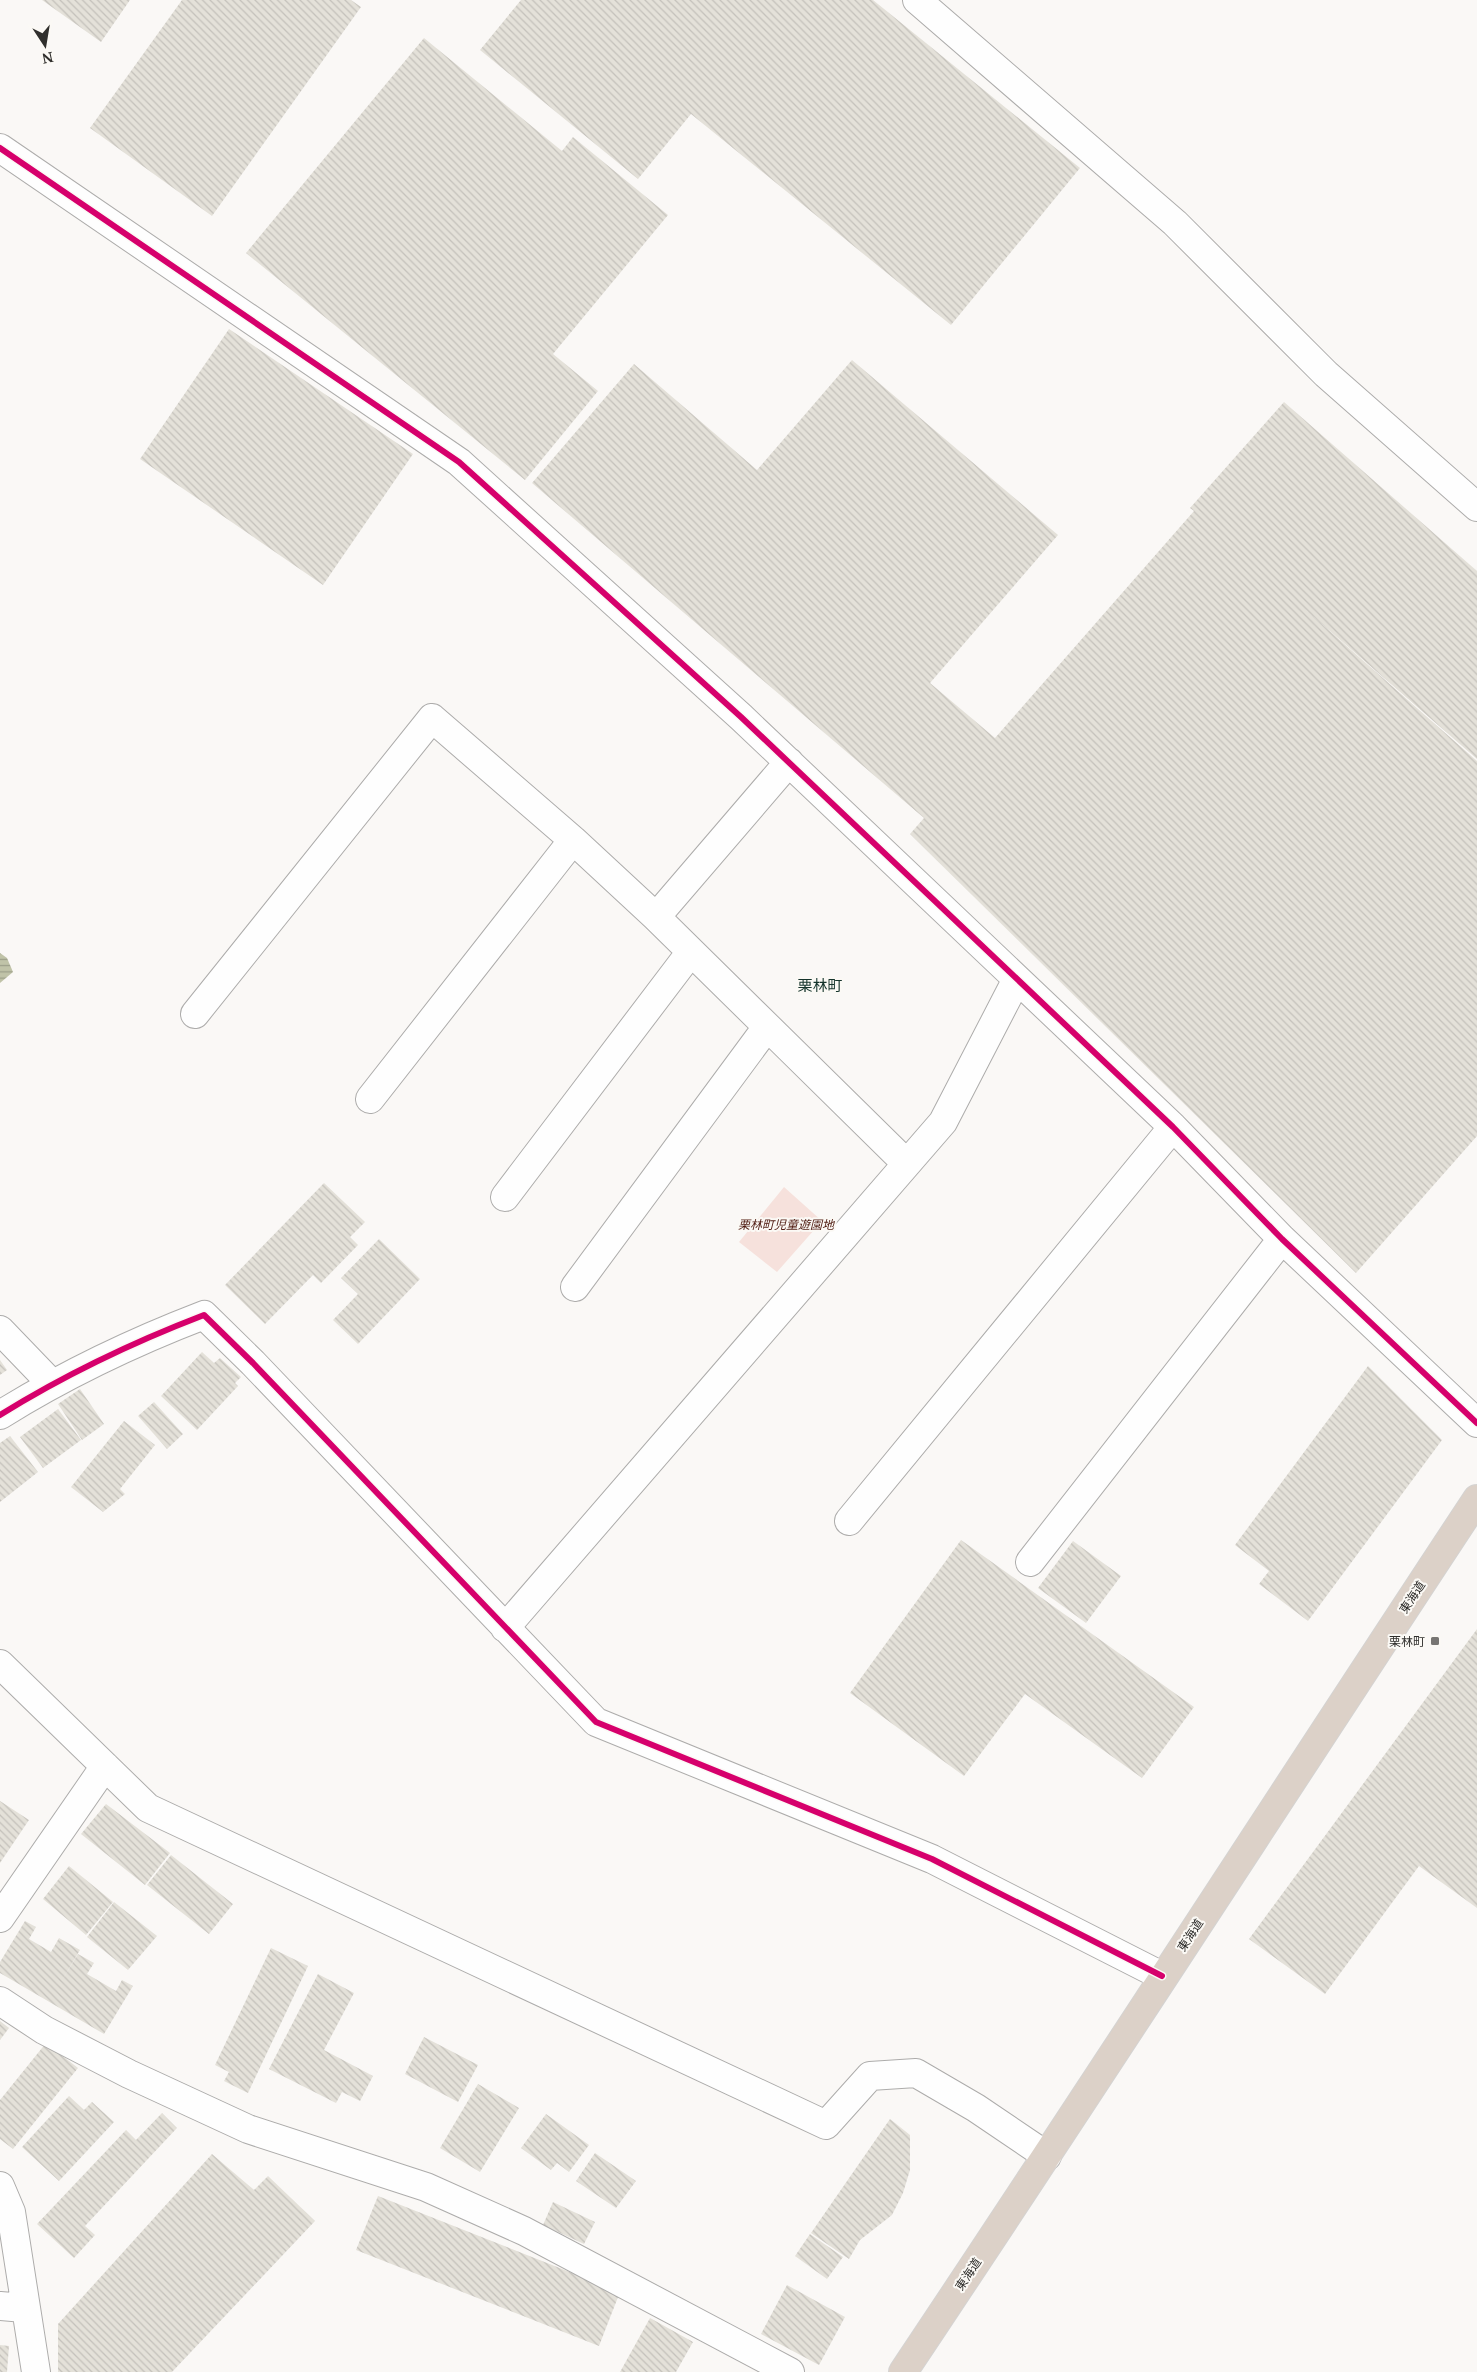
<svg xmlns="http://www.w3.org/2000/svg" width="1477" height="2372" font-family="'Noto Serif','Noto Sans JP',serif">
<style>
.park{fill:#f6e1dc}
.water{fill:url(#water-rules)}
.building{fill:url(#building-back-hatch)}
.lines{fill:none;stroke-linecap:round;stroke-linejoin:round}
.minor-casing{stroke:#adacab;stroke-width:30}
.highway-casing{stroke:#d4d3d2;stroke-width:30}
.minor{stroke:#fefefe;stroke-width:28}
.highway{stroke:#dcd1c8;stroke-width:28}
.cycleway-casing{stroke:#fbf9f5;stroke-width:9}
.cycleway{stroke:#d6006c;stroke-width:6}
.poi-dot{fill:#777573;stroke:#fbf9f5;stroke-width:2}
.labels{text-anchor:middle;dominant-baseline:central;stroke-width:4;stroke-linejoin:round;paint-order:stroke}
.park-label{font-size:12px;font-style:italic;fill:#4e1a10;stroke:#fbf9f5}
.street-label{font-size:12px;fill:#302f2d;stroke:#fbf9f5}
.poi-label{font-size:12px;fill:#302f2d;stroke:#fbf9f5;text-anchor:end}
.quarter-label{font-size:15px;fill:#14332b;stroke:#fbf9f5}
</style>
<defs>
<pattern id="water-rules" width="6" height="5" patternUnits="userSpaceOnUse" patternTransform="scale(1.25)"><rect width="6" height="5" fill="#c0c3a8"/><path d="M0 2.5h6" fill="none" stroke="#9c9f89"/></pattern>
<pattern id="building-back-hatch" width="6" height="6" patternUnits="userSpaceOnUse" patternTransform="scale(1.25)"><rect width="6" height="6" fill="#e4e1d9"/><path d="M-1 5l2 2M0 0l6 6M5-1l2 2" fill="none" stroke="#c4c1bb"/></pattern>
</defs>
<rect width="100%" height="100%" fill="#faf8f6"/>
<path class="park" d="M784 1187 822 1221 777 1272 739 1242Z"/>
<path class="water" d="M0 953 7 958 13 972 0 983Z"/>
<path class="building" d="M42 0H130L101 42Z
M182 0H351L361 7 212 216 90 128Z
M521 0H873L1080 168 951 325 691 114 638 179 480 50Z
M424 38 562 151 573 137 668 215 553 354 598 391 525 480 246 253Z
M229 329 413 454 323 585 140 459Z
M852 360 1058 535 930 683 995 738 1194 511 1190 508 1284 402 1477 571V759L1299 604 1477 761V1136L1356 1273 910 834 924 818 532 483 634 364 757 470Z
M324 1183 365 1222 350 1237 358 1245 321 1283 313 1275 265 1324 225 1285Z
M379 1239 420 1279 358 1344 333 1320 358 1294 341 1278Z
M202 1352 214 1363 220 1358 241 1377 235 1383 238 1386 197 1430 161 1396Z
M0 1360 7 1370 0 1375Z
M1368 1366 1442 1440 1308 1621 1259 1584 1269 1571 1235 1545Z
M80 1389 104 1424 82 1440 58 1404Z
M154 1402 183 1434 167 1449 138 1416Z
M58 1409 81 1440 43 1468 20 1437Z
M124 1421 155 1445 120 1489 125 1494 103 1512 71 1487Z
M10 1436 38 1472 0 1502V1443Z
M961 1540 1194 1707 1142 1778 1025 1694 964 1776 850 1693Z
M1073 1541 1121 1576 1086 1623 1038 1588Z
M1477 1629V1908L1419 1866 1325 1994 1249 1939Z
M0 1801 29 1820 0 1863Z
M106 1804 170 1853 145 1885 81 1834Z
M171 1855 233 1904 209 1934 147 1885Z
M69 1866 113 1902 86 1935 43 1899Z
M114 1902 157 1936 128 1970 87 1937Z
M25 1921 36 1927 29 1939 51 1952 59 1938 80 1950 61 1982 78 1954 94 1963 87 1974 116 1991 122 1980 133 1986 104 2034 0 1973V1962Z
M271 1948 308 1966 248 2093 224 2081 229 2072 215 2065Z
M318 1974 354 1993 324 2050 373 2076 360 2101 342 2092 336 2103 269 2069Z
M0 2021 9 2028 0 2040Z
M424 2037 478 2065 458 2102 405 2074Z
M46 2043 78 2068 13 2149 0 2139V2100Z
M478 2084 519 2108 480 2172 440 2148Z
M69 2096 84 2110 92 2102 114 2122 59 2181 22 2147Z
M162 2113 177 2128 85 2226 95 2235 74 2258 37 2224 126 2130 136 2140Z
M546 2114 589 2145 569 2172 557 2163 551 2170 521 2148Z
M890 2119 910 2135V2170L903 2193 892 2215 860 2240 849 2259 811 2233Z
M595 2153 636 2181 616 2208 576 2181Z
M212 2154 254 2190 268 2176 315 2221 172 2372H58V2324Z
M378 2196 620 2292 599 2346 356 2250Z
M553 2202 595 2222 584 2244 543 2225Z
M810 2234 843 2257 827 2279 795 2256Z
M787 2285 845 2317 819 2365 761 2334Z
M650 2318 693 2342 676 2372H620Z
M0 2345 9 2346 7 2372H0Z"/>
<g class="lines">
<defs>
<path id="minor" d="M917 0 1175 223 1326 374 1477 507
M0 148 459 462 741 717 1173 1127 1282 1239 1477 1423
M789 762 656 917 906 1163
M195 1014 432 718 573 840 656 917
M370 1099 573 840
M505 1197 690 953
M575 1287 767 1027
M0 1330 51 1383
M0 1415C66 1374 131 1343 204 1315L253 1363 596 1722 932 1859 1162 1976
M849 1521 1173 1127
M1030 1562 1282 1239
M505 1628 943 1122 1017 979
M0 1664 148 1808 826 2125 870 2076 916 2073 976 2108 1047 2156
M0 1918 105 1766
M0 2001 44 2030 129 2074 248 2129 426 2187 524 2231 790 2372
M0 2186 11 2212 36 2372
M0 2306 24 2308"/>
<path id="highway" d="M903 2372C1097 2082 1285 1790 1477 1499"/>
</defs>
<use href="#minor" class="minor-casing"/>
<use href="#highway" class="highway-casing"/>
<use href="#minor" class="minor"/>
<use href="#highway" class="highway"/>
<defs>
<path id="cycleway" d="M0 148 459 462 741 717 1173 1127 1282 1239 1477 1423
M0 1415C66 1374 131 1343 204 1315L253 1363 596 1722 932 1859 1162 1976"/>
</defs>
<use href="#cycleway" class="cycleway-casing"/>
<use href="#cycleway" class="cycleway"/>
</g>
<rect class="poi-dot" x="1430" y="1636" width="10" height="10" rx="2.5"/>
<g class="labels">
<g class="park-label">
<text x="786" y="1224">栗林町児童遊園地</text>
</g>
<g class="street-label">
<text transform="translate(1412 1597) rotate(-57)">東海道</text>
<text transform="translate(1190 1935) rotate(-57)">東海道</text>
<text transform="translate(968 2274) rotate(-56)">東海道</text>
</g>
<g class="poi-label">
<text x="1425" y="1641">栗林町</text>
</g>
<g class="quarter-label">
<text x="820" y="985">栗林町</text>
</g>
</g>
<g transform="translate(45 45) rotate(168)" stroke="#fbf9f5" stroke-width="4" paint-order="stroke">
<path d="M0-4L9 19L0 12L-9 19Z" fill="#302f2d"/>
<text y="-8" font-size="14" font-weight="bold" text-anchor="middle" fill="#302f2d">N</text>
</g>
</svg>
